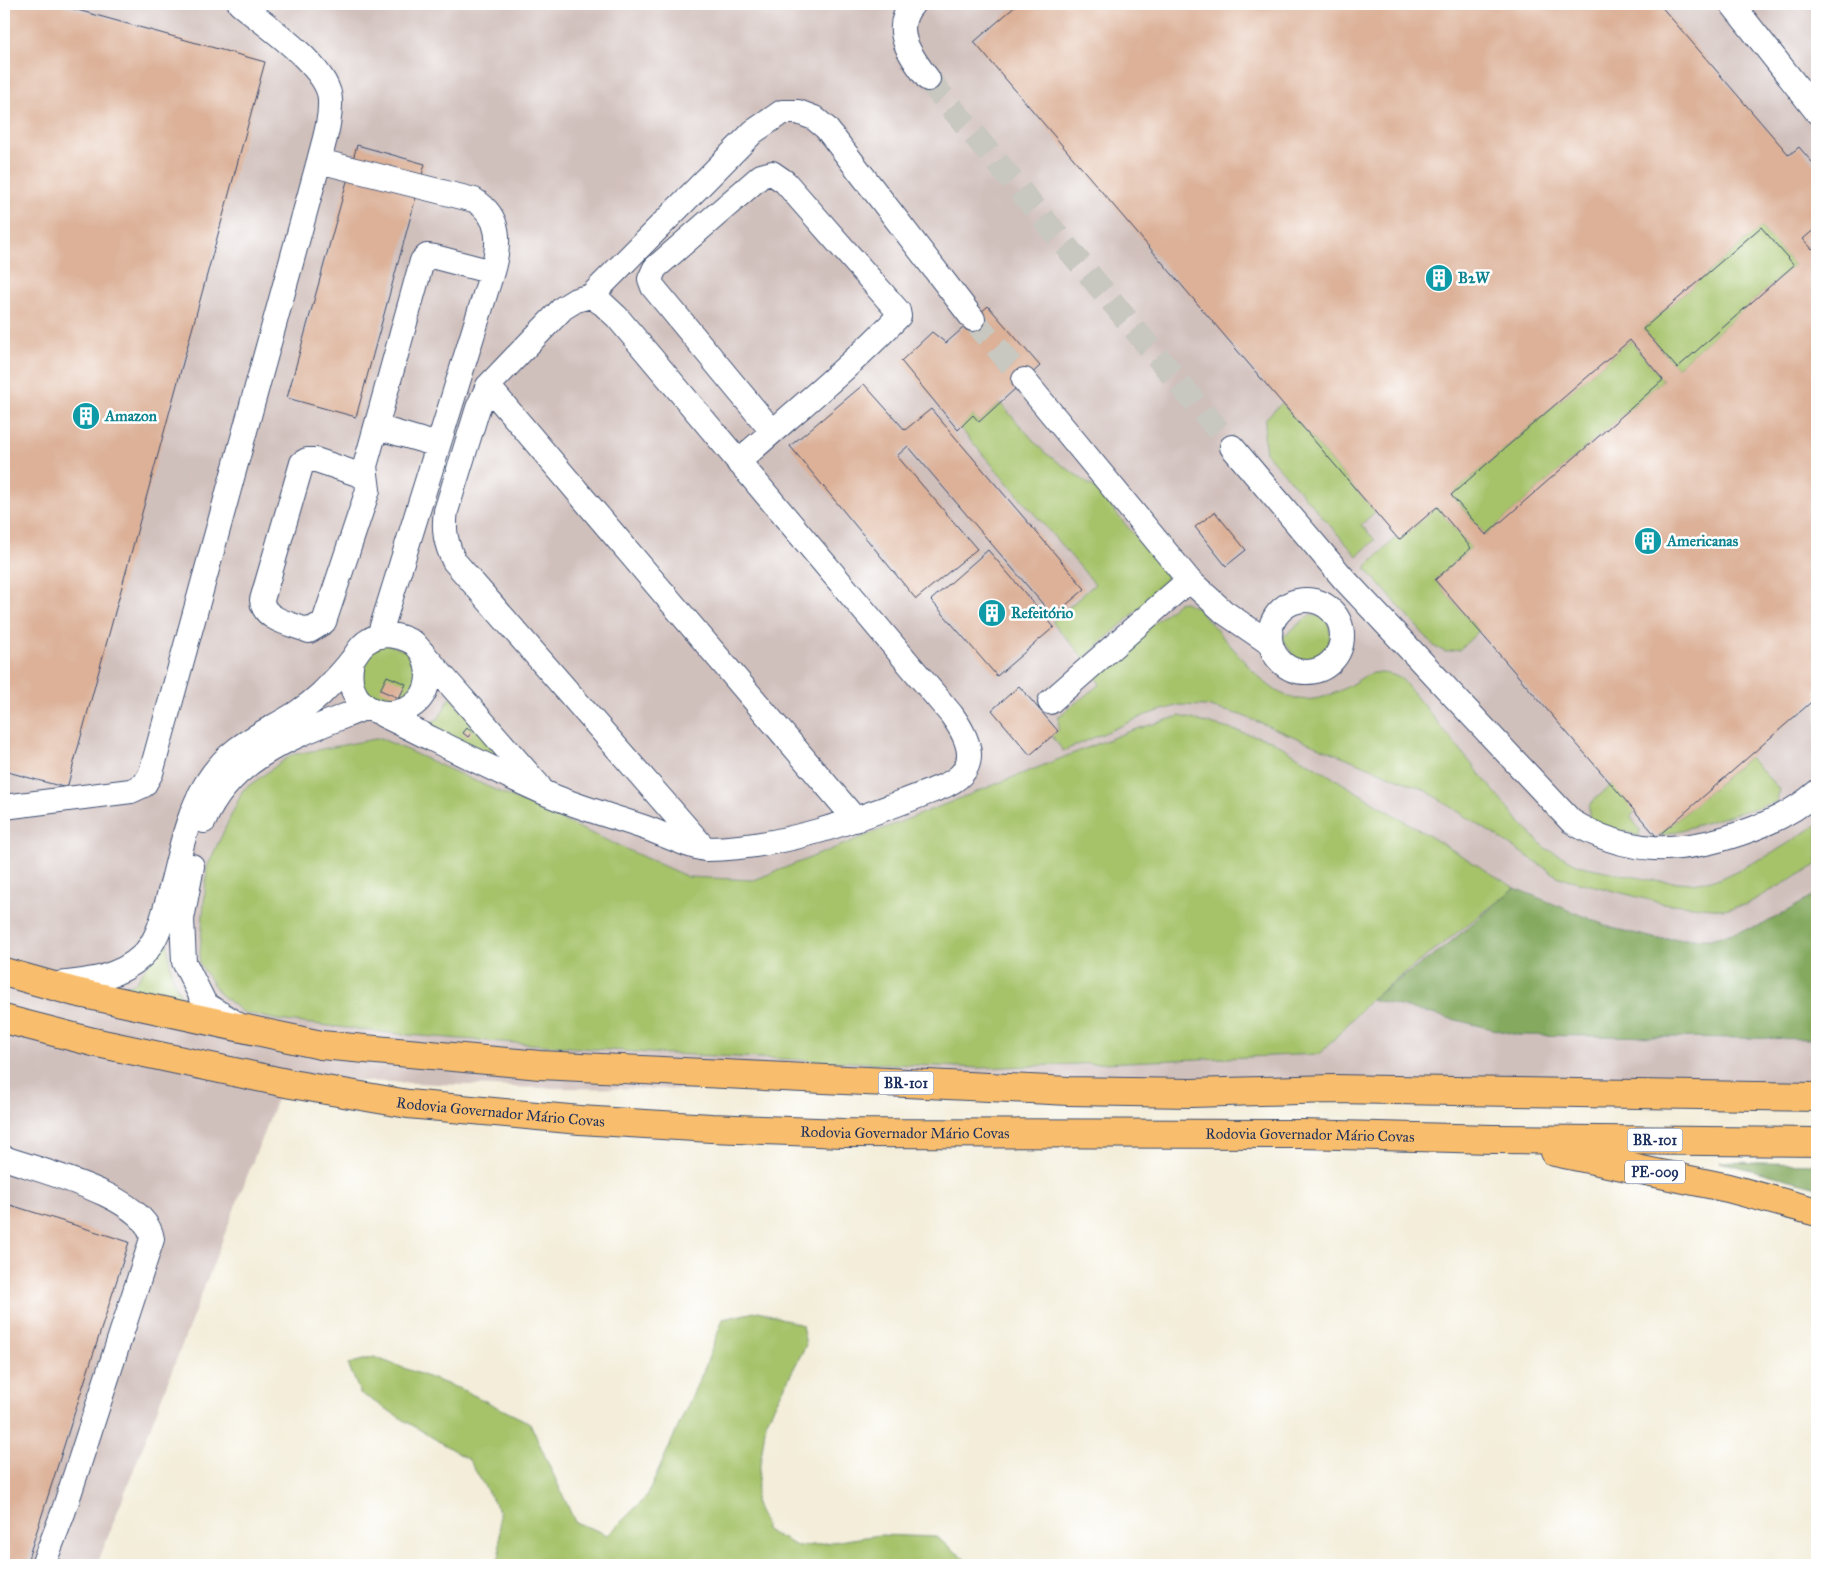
<svg xmlns="http://www.w3.org/2000/svg" width="1821" height="1569" font-family="'IM FELL Great Primer',serif">
<style>
.industrial{fill:#d0c0bc}
.green{fill:#a6c36b;stroke:#607964}
.forest{fill:#84a95f;stroke:#506c5e}
.building{fill:#dcb198;fill-rule:evenodd}
.lines{fill:none;stroke-linecap:round;stroke-linejoin:round}
.minor-tunnel{stroke:#c8c7c0;stroke-width:24;stroke-dasharray:24 12;stroke-linecap:butt}
.minor-casing{stroke:#3b4c70;stroke-width:26}
.highway-casing{stroke:#3b4c70;stroke-width:30}
.minor{stroke:#fff;stroke-width:24}
.highway{stroke:#f9be6d;stroke-width:28}
.labels{text-anchor:middle;dominant-baseline:central;stroke-width:5;stroke-linejoin:round;paint-order:stroke}
.shield{fill:#fff;stroke:#5f6d8e;stroke-width:1}
.shield-label{font-size:14px;font-weight:bold;fill:#1b2f5e}
.culture-label{font-size:15px;font-weight:bold;fill:#0d838f;stroke:#fff;text-anchor:start}
.street-label{font-size:15px;fill:#1b2f5e;stroke:#fff}
</style>
<rect width="100%" height="100%" fill="#fff"/>
<filter id="ink" filterUnits="userSpaceOnUse"><feTurbulence type="fractalNoise" baseFrequency=".02" numOctaves="2"/><feDisplacementMap in="SourceGraphic" scale="10" xChannelSelector="R" yChannelSelector="G"/><feConvolveMatrix kernelMatrix="1 2 1 2 8 2 1 2 1" color-interpolation-filters="sRGB"/></filter>
<filter id="wash" filterUnits="userSpaceOnUse"><feTurbulence type="fractalNoise" baseFrequency=".0096" numOctaves="4" result="noise"/><feDisplacementMap in="SourceGraphic" scale="20" xChannelSelector="R" yChannelSelector="G"/><feGaussianBlur stdDeviation="1.12" result="paint"/><feColorMatrix in="noise" values="0 0 0 0 0 0 0 0 0 0 0 0 0 0 0 0 0 1.4 0 .05"/><feComposite in="paint" operator="in"/></filter>
<g filter="url(#wash)">
<rect width="100%" height="100%" fill="#f3edd9"/>
<path class="industrial" d="M4 4H1817V1097L540 1088 285 1078 97 1565H4Z"/>
<path class="green" d="M1761 227 1794 265 1677 368 1643 329Z
M1630 340 1663 380 1486 535 1451 495Z
M1000 403 1044 452 1096 489 1166 573 1167 584 1084 658 1052 622 1095 584 960 428 973 415 979 422Z
M1282 403 1375 512 1361 525 1375 540 1357 556 1266 453 1264 436 1266 418Z
M1437 507 1471 548 1435 580 1479 631 1459 650 1446 652 1435 647 1365 568 1397 537 1400 539Z
M1184 602 1197 608C1211 623 1224 639 1238 654 1268 689 1293 714 1341 690 1369 676 1366 667 1400 677L1517 819 1545 848 1581 866 1651 880 1691 883 1719 879 1771 854 1817 825V865L1745 905 1723 909 1661 903 1559 877 1425 790 1241 715 1206 706 1179 705 1146 715 1063 751 1052 736 1058 731 1059 716 1100 684 1093 674 1178 603Z
M1311 614C1346 618 1328 669 1295 658L1282 638Z
M384 643 409 652 418 669 414 691 396 704 368 698C356 663 352 664 384 643Z
M450 697 504 759 426 725 439 718Z
M1180 716 1271 740 1515 888 1371 999 1320 1054 981 1068 650 1053 408 1035 277 1020 242 1012 220 994 199 964 207 867 243 790 291 755 380 738 688 877 754 880 1130 731Z
M1749 757 1780 790 1776 802 1657 837Z
M1612 784 1635 811 1631 817 1640 830 1639 836 1593 822 1589 816V805Z
M167 935C171 970 169 985 195 1012L114 990 136 982Z
M759 1311 802 1325 806 1345 766 1422 755 1501 767 1531 799 1547 879 1535 936 1537 965 1559 968 1565H496L500 1554 499 1511 469 1460 360 1393 348 1364 374 1357 463 1390 530 1423 575 1522 608 1535 647 1496 705 1367 723 1319Z"/>
<path class="forest" d="M1515 888 1612 928 1658 939H1710L1762 925 1817 894V1039L1517 1035 1371 999 1442 949Z
M1720 1162 1817 1164V1187Z"/>
<g id="blocks">
<path class="building" d="M4 4H56L265 62 67 788 4 771Z
M1018 4H1659L1789 155 1799 147 1817 168V227L1803 239 1812 249 1817 245V697L1657 837 1435 580 1471 548 1437 507 1399 540 974 42ZM1761 227 1794 265 1677 368 1643 329ZM1630 340 1663 380 1486 535 1451 495Z
M357 145 425 164 356 417 287 398Z
M988 306 1040 366 979 422 973 415 958 430 901 361 932 332 946 343Z
M864 384 905 430 931 409 1085 589 1053 616 908 446 897 456 977 549 916 599 790 446Z
M1215 512 1246 550 1226 566 1195 527Z
M988 550 1054 627 997 676 931 600Z
M387 676 406 684 399 698 380 690Z
M1019 686 1058 731 1030 755 992 710Z
M467 728 472 732 468 737 463 733Z
M4 1203 129 1242 26 1565H4Z"/>
</g>
</g>
<g filter="url(#ink)">
<use href="#blocks" fill-opacity="0" stroke="#3b4c70" stroke-width="1"/>
<g class="lines">
<path class="minor-tunnel" d="M928 79 1232 447
M973 319 1024 380"/>
<defs>
<path id="minor" d="M913 4C890 29 911 57 928 79
M1732 4 1817 112
M319 161 474 200C502 217 500 244 492 272L379 636
M591 296 753 132 782 112H798L814 118 826 128 973 319
M1024 380 1189 580 1224 612 1271 644
M488 386 856 820
M376 427 422 261 427 256 435 257 492 272
M1232 447 1344 579 1571 821C1595 836 1624 846 1654 848 1705 850 1778 826 1817 792
M738 462C792 414 849 368 899 316L898 311 785 182 772 173 761 176 655 268 650 279 653 287 772 431
M366 477 316 460H307L302 463 262 600C263 620 292 624 309 631L324 622 368 490 365 466 376 427 438 445
M1270 636a36 36 0 1 1 72 0a36 36 0 1 1-72 0Z
M352 660C336 738 455 725 422 652
M1050 702 1189 580
M383 715C437 741 489 768 543 792 576 807 612 816 646 828 660 833 694 849 707 849 788 848 864 817 939 788 981 772 973 744 951 714L617 317 603 304 591 296 576 300 563 308 488 386 478 408 446 511C443 530 446 544 454 561L705 849
M4 807 131 791 144 785 151 773 319 161C324 141 331 120 330 100 330 68 264 24 240 4
M204 821C233 753 304 733 367 707
M192 866 182 919 184 962 205 1004 237 1024
M57 984C87 981 119 978 142 956 158 940 162 920 168 899 179 860 185 818 206 784 237 733 282 731 321 694 331 684 342 673 351 661 357 654 359 646 368 641 383 631 399 635 414 643L539 786
M4 1158C40 1171 147 1196 152 1239L63 1513 43 1565"/>
<g id="highway">
<path d="M4 972 75 992 321 1045 540 1065 1069 1091 1191 1093 1332 1089 1817 1097"/>
<path id="s1" d="M4 1019 93 1042 291 1084 408 1104 580 1120 711 1128 843 1133 1301 1134 1492 1139 1817 1142"/>
<path d="M1555 1152 1728 1188 1817 1212"/>
</g>
</defs>
<use href="#minor" class="minor-casing"/>
<use href="#highway" class="highway-casing"/>
<use href="#minor" class="minor"/>
<use href="#highway" class="highway"/>
</g>
</g>
<defs>
<symbol id="building-disc" viewBox="-11 -11 22 22"><circle r="9.5" fill="#0f9aa8" stroke="#fff"/><path d="M-4-6H4V6H1V3H-1V6H-4ZM-2.5-4.3h1.7v1.8h-1.7ZM.8-4.3h1.7v1.8H.8ZM-2.5-1h1.7V.8h-1.7ZM.8-1h1.7V.8H.8Z" fill="#fff"/></symbol>
</defs>
<g fill-rule="evenodd">
<use href="#building-disc" x="1423" y="262" width="32" height="32"/>
<use href="#building-disc" x="70" y="400" width="32" height="32"/>
<use href="#building-disc" x="1632" y="525" width="32" height="32"/>
<use href="#building-disc" x="976" y="597" width="32" height="32"/>
</g>
<g class="labels">
<g class="shield">
<rect x="878.5" y="1071.5" width="55" height="23" rx="4"/>
<rect x="1627.5" y="1128.5" width="55" height="23" rx="4"/>
<rect x="1625" y="1160.5" width="60" height="23" rx="4"/>
</g>
<g class="shield-label">
<text x="906" y="1083">BR-101</text>
<text x="1655" y="1140">BR-101</text>
<text x="1655" y="1172">PE-009</text>
</g>
<g class="culture-label">
<text x="1458" y="278">B2W</text>
<text x="105" y="416">Amazon</text>
<text x="1667" y="541">Americanas</text>
<text x="1011" y="613">Refeitório</text>
</g>
<g class="street-label">
<text stroke="none"><textPath href="#s1" startOffset="506">Rodovia Governador Mário Covas</textPath></text>
<text stroke="none"><textPath href="#s1" startOffset="911">Rodovia Governador Mário Covas</textPath></text>
<text stroke="none"><textPath href="#s1" startOffset="1316">Rodovia Governador Mário Covas</textPath></text>
</g>
</g>
<rect width="1821" height="1569" fill="none" stroke="#fff" stroke-width="20"/>
</svg>
